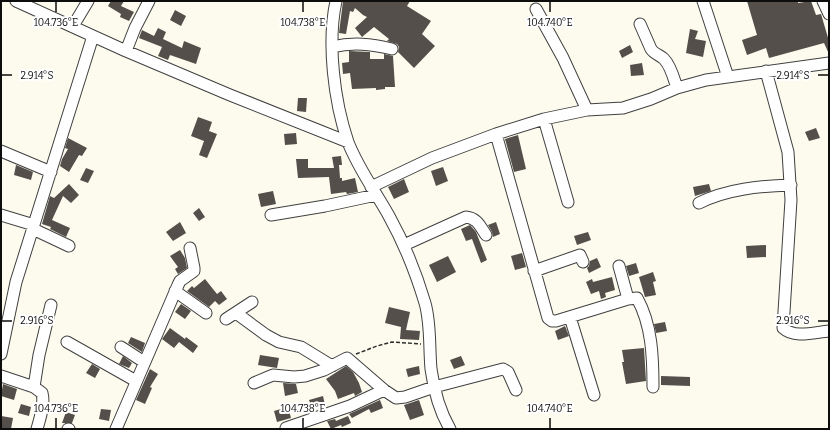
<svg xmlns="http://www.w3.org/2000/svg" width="830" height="430" font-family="Bitter,serif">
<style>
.building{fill:#544f4a}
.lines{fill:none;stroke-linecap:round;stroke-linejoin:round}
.minor-casing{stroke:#404040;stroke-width:13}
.path{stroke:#2f2f2f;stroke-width:1.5;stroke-dasharray:4 2;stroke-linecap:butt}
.minor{stroke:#fff;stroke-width:11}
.ticks{fill:none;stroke:#0d0d0d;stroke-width:1.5}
.ticks-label{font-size:10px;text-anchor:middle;fill:#0d0d0d;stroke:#fff;stroke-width:4;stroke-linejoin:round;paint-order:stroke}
</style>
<rect width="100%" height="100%" fill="#fdfbee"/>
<path class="building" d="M111 1H124L121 6 134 12 129 21 120 17 121 14 108 6Z
M343 1H410L407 6 431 21 422 34 435 46 414 68 398 52 399 47 397 44 387 41 389 39 374 27 362 37 355 28 367 17 363 15 355 8 353 12 350 11 346 34 339 33Z
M747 1H798V3L811 1 816 15 821 14 829 41V54L824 43 769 58 766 48 747 55 742 40 757 35Z
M175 10 186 16 181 26 170 20Z
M158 28 166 32 163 39 182 48 184 41 201 48 196 64 170 55 168 60 158 56 162 47 139 38 142 30 154 36Z
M690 29 698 31 695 39 706 41 703 57 686 53Z
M630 45 633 52 622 58 619 51Z
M349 51 370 52V59H384V54L393 56 395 87H385V89L376 90V88L352 89 350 73 343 74 342 63 349 62Z
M642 63 644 75 631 76 630 65Z
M298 98H307L306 112 297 111Z
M198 117 212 122 209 131 217 134 207 158 199 155 204 141 191 136Z
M816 128 820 138 809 141 805 132Z
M296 133 297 144 285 145 284 134Z
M518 135 526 169 514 172 505 139Z
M68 138 87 148 82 156 79 155 69 172 60 166 62 159 68 149 65 148Z
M341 156 342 165H339L340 178H342V181L355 178 358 192 347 194 346 192 331 194 329 177 298 178 296 159H308V168H334L332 157Z
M16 165 33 172 31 180 14 175Z
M443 167 448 181 436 186 431 171Z
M86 168 94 171 88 183 80 180Z
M404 179 409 192 394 199 388 187Z
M69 184 79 195 71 203 63 196 52 220 70 228 66 237 50 229 51 227 42 224 50 196 54 198Z
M709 184 711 191 695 196 693 187Z
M273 191 276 204 261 207 258 194Z
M199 208 205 217 199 221 193 213Z
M180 222 186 233 173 241 166 232Z
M496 222 500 234 493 237 492 232 488 225Z
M470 225 476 232 487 260 481 263 472 239 466 241 461 229Z
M588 232 591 240 577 245 574 236Z
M766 245V257L747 258 746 246Z
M180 250 185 258 187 268 178 274 175 269 178 267 170 256Z
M522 253 526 267 515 270 511 256Z
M448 256 456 272 437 282 429 265Z
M597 258 601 267 589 273 587 268 589 266 590 261Z
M636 263 639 273 629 276 626 266Z
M653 272 656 281 653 282 656 295 645 297 639 277Z
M612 277 615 290 605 293 606 297 601 299 599 291 591 294 586 282 592 279 593 282Z
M205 279 217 294 221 291 227 299 219 305 215 301 209 307 187 291 192 286 194 288Z
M181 304 191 311 185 319 175 312Z
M389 307 410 312 406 330 420 331 419 340 400 339 401 327 385 323Z
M665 322 667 331 656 333 654 324Z
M565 326 569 336 558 340 555 331Z
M170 328 185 339 186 337 198 346 193 353 179 342 174 348 162 339Z
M131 337 145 343 142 352 128 343Z
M644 348 646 381 626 384 622 362H624L622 350Z
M260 355 279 358 277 368 258 365Z
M123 356 132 363 129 368 119 364Z
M461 356 465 365 454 369 450 360Z
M92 364 100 369 95 378 86 373Z
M346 366 353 372 359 383 362 392 355 396 354 393 338 399 335 391 326 379Z
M419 366 420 374 408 377 406 369Z
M150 369 158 374 150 387 152 388 145 404 136 400Z
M661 376 690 377V386L661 385Z
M283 383 296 384 298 393 285 396Z
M3 384 17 389 14 400 1 396Z
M323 396 325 405 312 409 309 400Z
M380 400 383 408 371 413 369 409 352 418 349 414Z
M419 400 424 415 410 420 404 405Z
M21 404 31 407 29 416 18 413Z
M288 407 291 418 277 422 274 411Z
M101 409 111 410 109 421 99 419Z
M66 412 75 415 72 423H62Z
M1 416 13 418 11 429H1Z
M348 416 351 423 342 427 341 425 331 429 327 421 335 419 336 421Z"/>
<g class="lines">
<defs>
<path id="minor" d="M16 1 126 51 230 95 348 142
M336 1C327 43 334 101 348 142 358 168 375 191 389 216 404 243 416 273 425 303 431 324 429 347 431 369 434 391 439 410 450 429
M703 1 728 77
M823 1 829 14
M536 9 563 58 587 110
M640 24 651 49C654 54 660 55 664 59 671 66 674 79 677 88
M73 26 88 1
M332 47C353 42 371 44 392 49
M126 51 135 28 149 1
M766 71 788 152 791 200 783 328C795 339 815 332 829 331
M544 119 568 202
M496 134 548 318 552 321H556L628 299 637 298C652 325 653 357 653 387
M1 151 51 172
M371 187 432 158 496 134 544 119 587 110 623 108 651 99 677 88 706 80 829 63
M699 203C727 189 760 186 791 185
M1 215 34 225
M271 215 325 206 376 195
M33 229 69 246
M404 245 466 217C477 218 480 226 486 235
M619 266 628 299
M534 271 580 255 583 262
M175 291 206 313
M236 313 266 335 279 342 301 347 332 366
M570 317 594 395
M226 319 252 302
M67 342 136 381
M121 347 144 362
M1 354 16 282 93 36
M1 376 34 387 42 393C45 404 40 418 37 429
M254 383 273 375 294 377 305 376 324 370 347 358 384 390 396 398 405 397 434 387 503 369 508 372 516 390
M34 387 39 355 51 305
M286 428 350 406 384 390
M68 429H69
M116 429 178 285 180 281 194 271V268L190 248"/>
</defs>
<use href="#minor" class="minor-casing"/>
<path class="path" d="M356 354 377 346 392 342 421 344"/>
<use href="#minor" class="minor"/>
</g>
<path class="ticks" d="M56 2V12M303 2V12M550 2V12M2 75H12M818 75H828M2 321H12M818 321H828M56 418V428M303 418V428M550 418V428"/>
<g class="ticks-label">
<text x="56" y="26">104.736°E</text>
<text x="303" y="26">104.738°E</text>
<text x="550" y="26">104.740°E</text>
<text x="37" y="79">2.914°S</text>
<text x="793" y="79">2.914°S</text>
<text x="37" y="324">2.916°S</text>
<text x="793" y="324">2.916°S</text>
<text x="56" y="412">104.736°E</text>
<text x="303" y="412">104.738°E</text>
<text x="550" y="412">104.740°E</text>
</g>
<rect width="830" height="430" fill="none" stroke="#0d0d0d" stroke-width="4"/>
</svg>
